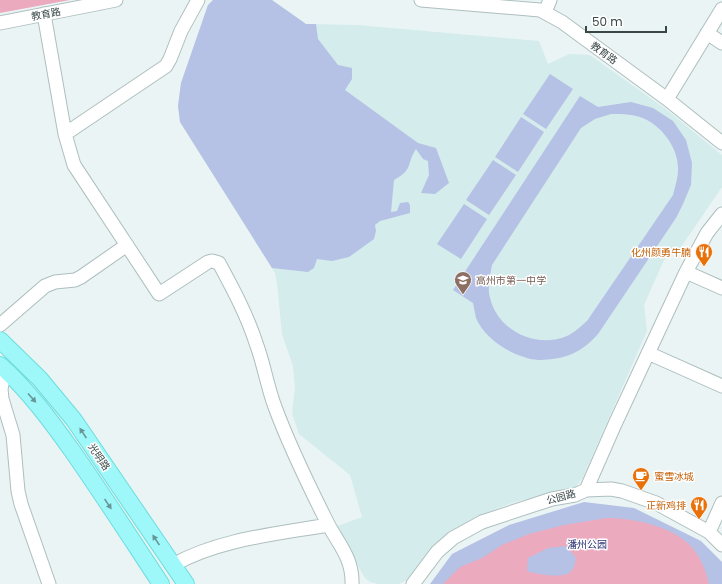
<svg xmlns="http://www.w3.org/2000/svg" width="722" height="584" font-family="Poppins,'Noto Sans SC',sans-serif">
<style>
.education{fill:#d4ecec}
.green{fill:#b5c1e5;fill-rule:evenodd}
.water{fill:#ecaabe;fill-rule:evenodd}
.lines{fill:none;stroke-linecap:round;stroke-linejoin:round}
.minor-casing{stroke:#adbfbe;stroke-width:15}
.major-casing{stroke:#6edddc;stroke-width:18}
.minor{stroke:#fff;stroke-width:13}
.major{stroke:#9ef7f8;stroke-width:16}
.oneway{fill:#669696}
.labels{text-anchor:middle;dominant-baseline:central;stroke-width:3;stroke-linejoin:round;paint-order:stroke}
.street-label{font-size:10px;fill:#384746;stroke:#fff}
.food-label{font-size:10px;fill:#c56008;stroke:#fff;text-anchor:end}
.education-label{font-size:10px;fill:#785e54;stroke:#fff;text-anchor:start}
.park-label{font-size:10px;fill:#2e3476;stroke:#fff}
</style>
<rect width="100%" height="100%" fill="#eaf4f4"/>
<path class="education" d="M213 0H272L306 24 357 25 539 41 548 64 569 54 590 55 667 110 722 155V187L679 250 664 260 644 305 647 331 583 477 576 487 515 502 477 516 452 531 432 548 409 579 399 584H378L370 582 365 578 335 527 362 517 350 475 299 434 292 414 295 387 293 366 282 334 277 283 275 273 180 122 178 106 181 83 208 5Z"/>
<path class="green" d="M213 0H272L306 24H316L318 39 338 65 352 68V79L345 90 418 143 436 148 449 183 435 194 421 193 429 175 428 161 423 159 416 149C406 164 414 169 394 180L391 212 397 211 400 203 408 202 410 205V213L380 221 375 225 376 231 374 239 349 257 332 261 317 259 314 268 308 272 272 268 180 122 178 106 181 83 208 5Z
M550 74 573 89 546 129 523 114Z
M580 96 598 107 631 102 653 108 673 121 686 140 692 163 691 185 683 204 676 218 598 334C589 344 577 354 563 357 556 359 545 360 538 360 515 358 485 340 476 318 475 313 474 308 473 303L453 290ZM611 114C623 114 636 114 647 120 664 129 679 150 678 170 678 178 675 187 673 195L587 321C581 326 574 333 567 336 536 349 498 331 490 298 487 287 490 276 492 265L581 128 595 119Z
M521 117 544 132 518 172 495 157Z
M493 160 516 175 489 215 466 200Z
M464 204 487 219 461 259 437 244Z
M584 502 634 508 701 541 722 562V584H430L452 554 509 525Z"/>
<path class="water" d="M0 0H70L0 13Z
M607 518C634 518 677 527 694 550 702 560 706 572 709 584H443L460 567 482 558 502 545 529 534 564 525ZM566 546 576 558C575 561 575 567 572 570 565 580 540 574 529 572L527 569 528 558 548 548Z"/>
<g class="lines">
<defs>
<path id="minor" d="M421 0 540 10 562 22 667 99 722 143
M545 12 550 0
M44 14 65 134 74 165 159 294 208 262 212 261 219 263C233 289 247 315 256 343 264 364 267 386 275 407 289 445 307 482 325 518 336 542 353 556 352 584
M0 23 116 0
M707 33 722 43
M667 99 722 9
M65 134 166 66 170 59 181 31 198 0
M722 214 707 233 686 272 722 288
M0 325 45 286 55 282 75 280 81 277 127 245
M648 353 722 386
M5 370 1 389 2 399 13 435 18 491 21 504 49 584
M586 490 615 424 686 272
M709 532 722 503
M173 565C219 539 277 534 328 525
M413 584 437 552 453 538 482 522 552 499 575 495 586 490 611 489 622 491 656 503 709 532 722 545"/>
<path id="major" d="M0 340 40 379 74 420 186 584
M0 365C28 390 51 421 73 452 103 495 132 540 161 584"/>
</defs>
<use href="#minor" class="minor-casing"/>
<use href="#major" class="major-casing"/>
<use href="#minor" class="minor"/>
<use href="#major" class="major"/>
</g>
<defs><path id="oneway-solid" d="M-6-.8H1V-3.2L6.5 0L1 3.2V.8H-6Z"/></defs>
<g class="oneway">
<use href="#oneway-solid" transform="translate(32 398) rotate(48)"/>
<use href="#oneway-solid" transform="translate(83 433) rotate(-124)"/>
<use href="#oneway-solid" transform="translate(108 504) rotate(56)"/>
<use href="#oneway-solid" transform="translate(156 540) rotate(-124)"/>
</g>
<defs>
<symbol id="restaurant-pin" viewBox="-11 -11 22 30"><path d="M0 17L-7.5 6A9.5 9.5 0 1 1 7.5 6Z" fill="#e8710a" stroke="#fff"/><path d="M-5-6h1v4h1v-4h1v4h1v-4h1v5L-1.5 .5V6h-2V.5L-5-1ZM5-6V6H3V1.5H1.5Q1.5-4 5-6Z" fill="#fff"/></symbol>
<symbol id="school-pin" viewBox="-11 -11 22 30"><path d="M0 17L-7.5 6A9.5 9.5 0 1 1 7.5 6Z" fill="#8d6e63" stroke="#fff"/><path d="M0-5L7-2L0 1L-7-2ZM-4 1L0 2.5L4 1V4Q0 6-4 4Z" fill="#fff"/></symbol>
<symbol id="cafe-pin" viewBox="-11 -11 22 30"><path d="M0 17L-7.5 6A9.5 9.5 0 1 1 7.5 6Z" fill="#e8710a" stroke="#fff"/><path d="M-5.5-4.5H6V0H3Q3 3.5 0 3.5H-2.5Q-5.5 3.5-5.5 0ZM3-3.2v2h1.7v-2ZM-6 4.5H4V6H-6Z" fill="#fff"/></symbol>
</defs>
<g fill-rule="evenodd">
<use href="#restaurant-pin" x="694" y="242" width="20" height="27"/>
<use href="#school-pin" x="453" y="270" width="20" height="27"/>
<use href="#cafe-pin" x="631" y="466" width="20" height="27"/>
<use href="#restaurant-pin" x="689" y="495" width="20" height="27"/>
</g>
<g class="labels">
<g class="street-label">
<text transform="translate(46 14) rotate(-11)">教育路</text>
<text transform="translate(604 53) rotate(36)">教育路</text>
<text transform="translate(99 457) rotate(56)">光明路</text>
<text transform="translate(561 497) rotate(-15)">公园路</text>
</g>
<g class="food-label">
<text x="691" y="252">化州颜勇牛腩</text>
<text x="654" y="476" text-anchor="start">蜜雪冰城</text>
<text x="686" y="505">正新鸡排</text>
</g>
<g class="education-label">
<text x="476" y="280">高州市第一中学</text>
</g>
<g class="park-label">
<text x="587" y="544">潘州公园</text>
</g>
</g>
<path d="M586 26v6h80v-6" fill="none" stroke="#384746" stroke-width="2"/>
<text x="592" y="26" font-size="12" fill="#384746" stroke="#ffffff" stroke-width="3" paint-order="stroke">50 m</text>
</svg>
